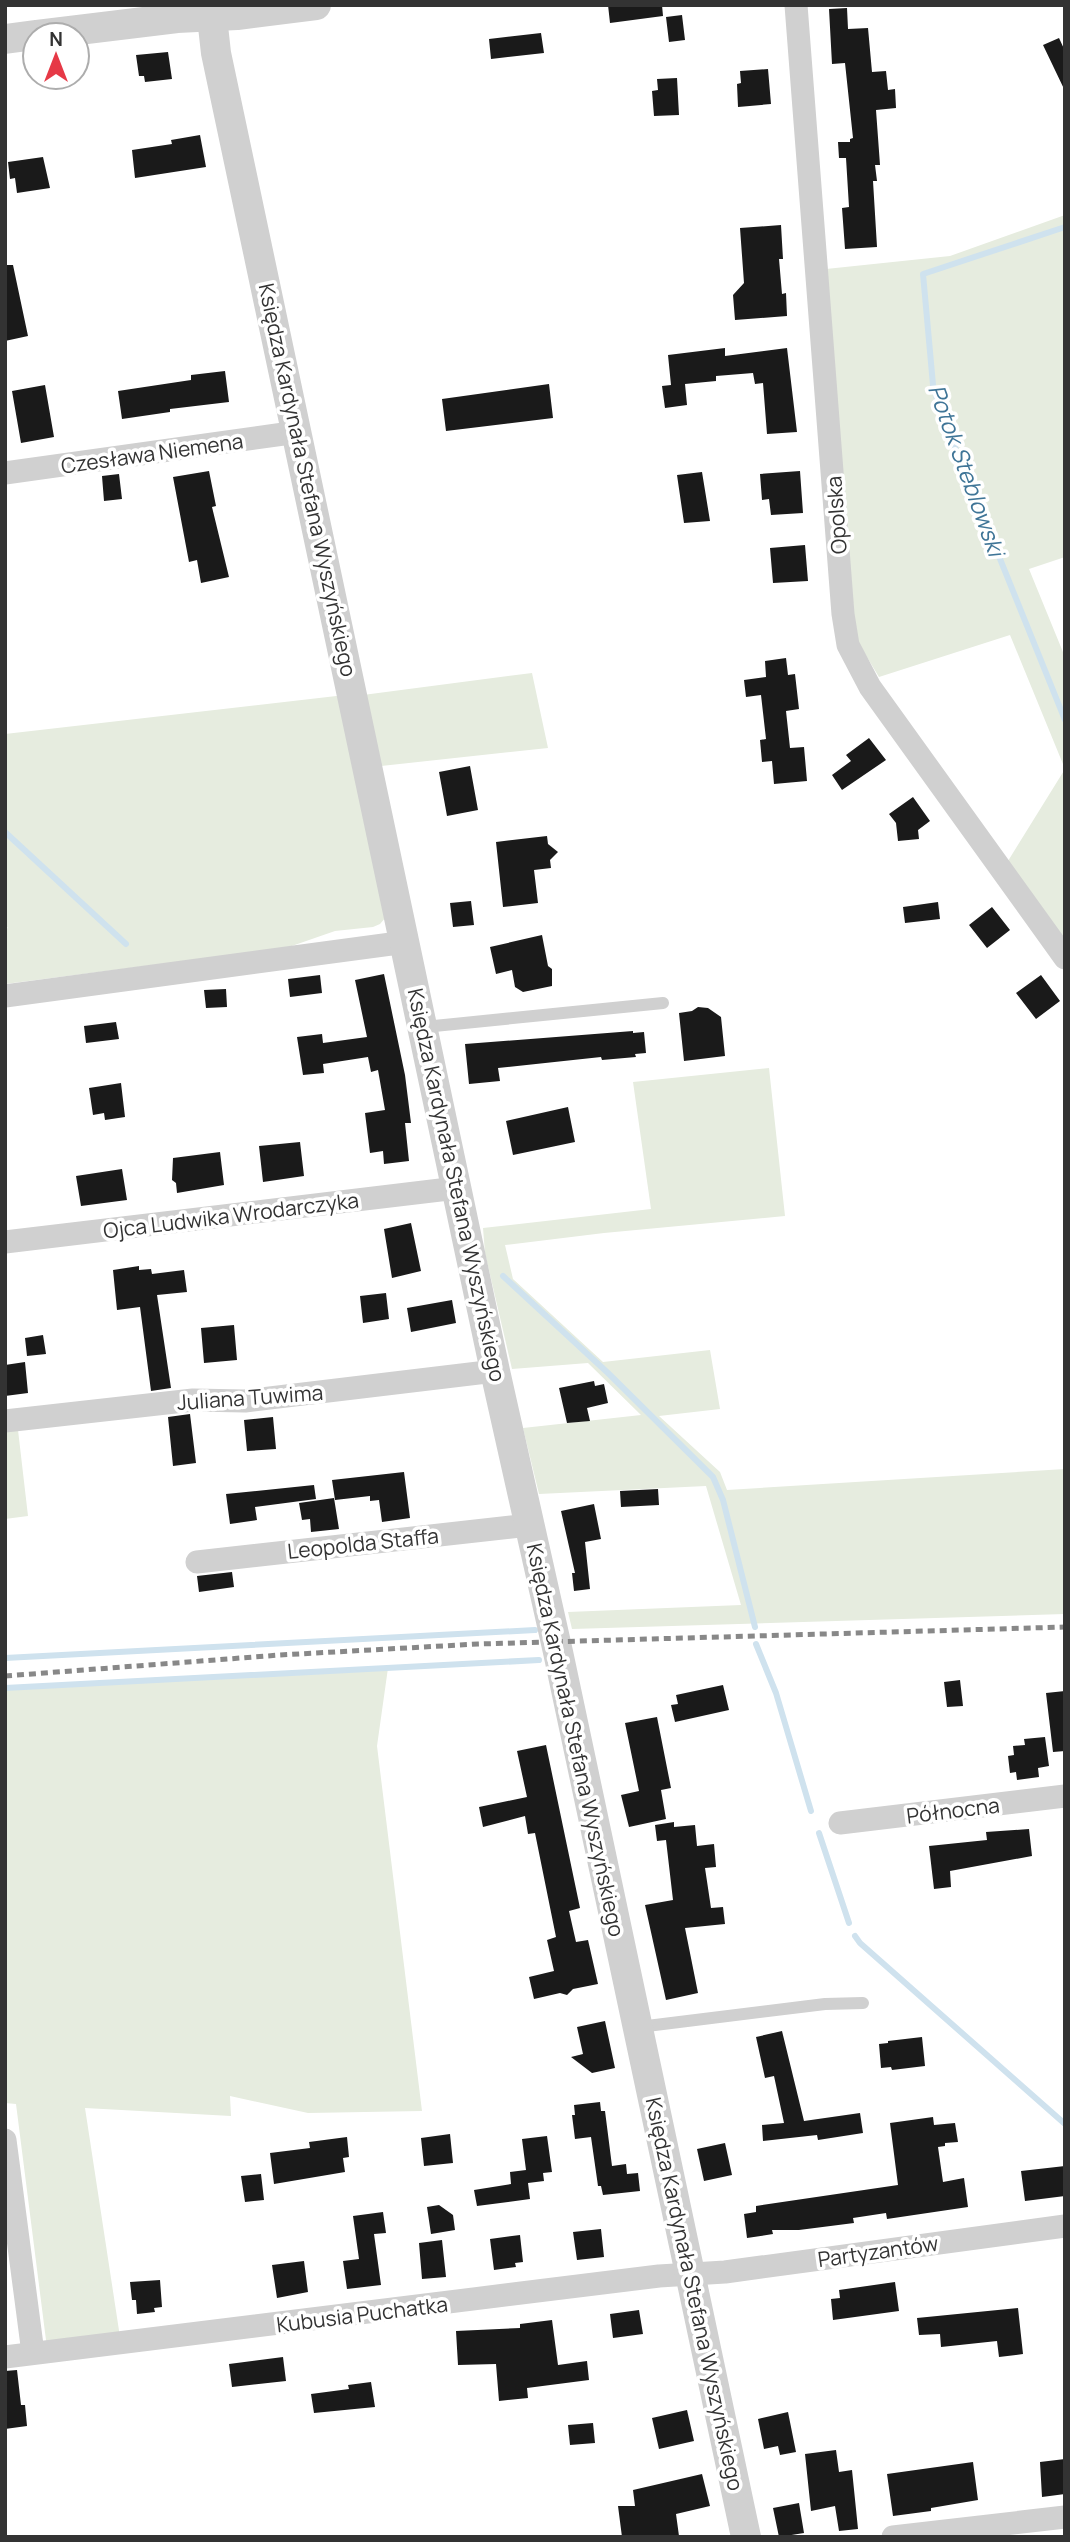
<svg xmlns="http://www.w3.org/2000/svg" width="1070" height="2542" font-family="Manrope,sans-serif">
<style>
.green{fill:#e6ecdf}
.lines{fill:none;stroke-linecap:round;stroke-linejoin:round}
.stream{stroke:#cfe2ee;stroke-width:6}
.building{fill:#1a1a1a}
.service{stroke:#d0d0d0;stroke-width:12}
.minor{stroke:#d0d0d0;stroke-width:23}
.tertiary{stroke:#d0d0d0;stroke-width:30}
.rail{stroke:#888;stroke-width:5;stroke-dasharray:7 5;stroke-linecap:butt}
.labels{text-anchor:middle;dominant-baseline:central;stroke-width:7;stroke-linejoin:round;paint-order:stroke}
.street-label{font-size:21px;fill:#333;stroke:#fff}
.water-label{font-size:23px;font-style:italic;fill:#3f7597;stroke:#fff}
</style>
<rect width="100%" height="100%" fill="#fff"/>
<path class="green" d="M1065 215V557L1029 569 1065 657V941L1008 861 1065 769 1010 635 879 677 856 639 826 269 950 256Z
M532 673 548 748 381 766 363 695Z
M345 695 386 917 380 924 373 927 335 931 286 948 5 984V929L8 928 5 925V734Z
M769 1068 785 1216 604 1233 505 1245 513 1279 603 1362 710 1350 720 1409 659 1416 720 1472 727 1490 1065 1469V1614L572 1629 568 1612 741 1605 706 1486 539 1494 523 1428 641 1415 588 1363 512 1369 485 1253 483 1228 651 1209 633 1082Z
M18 1430 28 1516 5 1519V1431Z
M388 1668 377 1746 422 2111 308 2113 230 2096 231 2116 85 2108 120 2337 47 2348 16 2104 5 2103V1688Z"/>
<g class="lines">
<path class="stream" d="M1065 227 923 274 933 385 940 410 1065 720
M5 832 126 944
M503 1276 608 1373 713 1477 723 1500 755 1627
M756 1644 776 1693 811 1811
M5 1658 535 1630
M5 1688 539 1660
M819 1833 849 1923
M855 1936 860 1943 1065 2124"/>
</g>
<path class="building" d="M608 5H662L663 16 610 23Z
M847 8 848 29 868 28 872 72 886 71 888 90 895 89 896 108 876 110 880 165H875L877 181H873L877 247 845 249 842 208 849 207 846 158H839L838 142H850V139L853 138 845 63 832 64 829 9Z
M682 15 685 40 669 42 666 17Z
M541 33 544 53 491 59 489 39Z
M1059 38 1065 51V91L1043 45Z
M168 52 172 79 145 82 144 76H139L136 55Z
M768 69 771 104 738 107 737 84 741 83 740 71Z
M677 78 679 115 654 116 652 91 658 90 657 79Z
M200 135 206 167 135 178 132 150 172 144 171 140Z
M43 157 50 188 17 193 15 178 10 179 8 162Z
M781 225 783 259H779L782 294 786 293 787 316 735 320 733 295 744 283 740 228Z
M5 265H13L28 336 5 341Z
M725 348V356L787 348 797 432 767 434 763 383 755 384 753 373 716 376V381L685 384 687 405 665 408 662 386 671 385 668 355Z
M225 371 229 402 170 409V412L122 419 118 391 191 380V375Z
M549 384 553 418 446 431 442 399Z
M45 385 54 437 21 443 12 391Z
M209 471 216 506 212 507 229 577 201 583 197 560 189 562 173 477Z
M800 471 803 513 771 515 769 499 762 500 760 474Z
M702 472 710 521 684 523 677 475Z
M119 474 122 499 104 501 102 476Z
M805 545 808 581 773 583 770 548Z
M786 658 788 675 795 674 799 709 786 711 790 748 804 747 807 781 774 784 772 761 762 762 760 740 766 739 761 695 746 697 744 680 766 677 765 661Z
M869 738 886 760 842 790 832 775 851 761 846 755Z
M470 766 478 810 447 816 439 772Z
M913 797 930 821 918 830 919 839 898 841 896 823 889 814Z
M547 836 548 844 558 852 550 860 551 868 534 870 538 903 503 907 496 842Z
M471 901 474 925 453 927 450 903Z
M938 902 940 919 905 923 903 907Z
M992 907 1010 930 987 948 969 925Z
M542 935 548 966 552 969V986L523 992 515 987 512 970 496 974 490 947Z
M384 974 405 1075 411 1123H405L409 1161 384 1164 383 1151 370 1153 365 1113 385 1110 378 1070 371 1072 368 1057 323 1064 324 1073 303 1075 297 1037 322 1034 323 1043 367 1037 355 980Z
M320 975 322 993 290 997 288 979Z
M1041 975 1060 1001 1036 1019 1016 993Z
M226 989 227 1007 206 1008 204 990Z
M698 1007 708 1008 721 1017 725 1056 684 1061 679 1013 692 1011Z
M116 1022 119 1039 86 1043 84 1026Z
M633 1031V1033L644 1032 646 1053 635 1054 636 1057 602 1060 601 1057 498 1068 500 1081 469 1084 465 1044Z
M121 1083 125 1117 105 1120 104 1113 93 1115 89 1088Z
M568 1107 575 1142 513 1155 506 1121Z
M300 1142 304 1176 263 1182 259 1146Z
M220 1152 224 1185 177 1193 176 1183 172 1180 173 1158Z
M122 1169 127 1200 81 1206 76 1176Z
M411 1223 421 1271 392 1278 384 1229Z
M139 1266V1270L151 1269 152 1274 184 1270 187 1292 157 1295 171 1388 151 1391 140 1307 117 1310 113 1270Z
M386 1293 389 1319 363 1323 360 1296Z
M452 1300 456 1323 411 1332 407 1308Z
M234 1325 237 1360 204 1363 201 1328Z
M43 1335 46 1354 27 1356 25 1338Z
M25 1362 28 1393 5 1396V1365Z
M594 1381 595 1386 604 1384 608 1403 587 1408 590 1421 567 1423 559 1388Z
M190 1414 196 1463 173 1466 168 1417Z
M273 1417 276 1449 247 1451 244 1420Z
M404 1472 410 1518 382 1522 379 1500 370 1501V1496L335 1500 332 1480Z
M314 1485 316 1499 255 1507 257 1520 230 1524 226 1494Z
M658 1489 659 1505 621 1507 620 1491Z
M334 1498 339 1529 311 1532 310 1519 302 1520 299 1503Z
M594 1504 601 1539 585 1542 590 1589 574 1591 572 1573H575L561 1511Z
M232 1572 234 1587 199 1592 197 1576Z
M960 1680 963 1706 947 1707 944 1682Z
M723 1685 729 1710 675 1722 671 1705 678 1704 676 1695Z
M1065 1691V1751L1053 1752 1046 1693Z
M657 1717 671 1788 661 1790 666 1819 629 1827 621 1795 639 1791 625 1723Z
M1045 1737 1049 1766 1038 1768 1039 1777 1017 1780 1016 1772 1010 1773 1008 1756 1014 1755 1013 1746 1025 1745 1024 1739Z
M546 1745 580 1908 569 1911 576 1942 588 1940 598 1984 573 1989 567 1995 560 1993 534 1999 529 1977 554 1971 547 1940 556 1937 535 1833 528 1834 525 1816 483 1827 479 1807 527 1797 517 1751Z
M674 1822V1827L695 1825 697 1846 714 1844 716 1867 705 1868 711 1908 723 1907 725 1924 685 1928 698 1993 666 2000 645 1905 673 1900 666 1840 657 1841 655 1825Z
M1029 1829 1032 1856 950 1871 951 1887 934 1889 929 1846 987 1840 986 1832Z
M605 2021 615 2068 592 2073 571 2057 583 2054 577 2027Z
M782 2031 804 2121 860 2113 863 2133 818 2140 817 2135 763 2141 762 2125 784 2123 774 2076 765 2078 756 2037Z
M922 2037 925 2066 892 2070 891 2067 881 2068 879 2044 888 2043V2041Z
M600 2102 601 2111H605L612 2166 626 2164 627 2174 638 2173 640 2191 603 2195 601 2186H598L591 2137 575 2139 572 2115H575L574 2105Z
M933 2117 934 2125 955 2123 958 2142 945 2143V2146L938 2147 943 2182 964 2178 968 2207 887 2219 886 2213 853 2218 854 2223 799 2230H772L773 2234 747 2238 744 2214 756 2212V2206L898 2185 890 2123Z
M450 2134 453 2163 424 2166 421 2138Z
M547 2136 552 2172 543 2173 544 2181 528 2183 530 2199 477 2206 474 2190 511 2184 510 2172 526 2170 522 2139Z
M347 2137 349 2157 343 2158 345 2172 274 2184 270 2153 310 2148 309 2142Z
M725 2143 732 2175 704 2181 697 2149Z
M1065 2166V2196L1025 2201 1021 2171Z
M261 2174 264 2200 245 2202 241 2176Z
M439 2205 453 2215 455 2230 431 2234 427 2207Z
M383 2212 386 2233 374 2234 381 2285 347 2289 343 2261 359 2259 353 2216Z
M601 2229 604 2257 577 2260 573 2232Z
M520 2235 523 2262 515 2263 516 2267 494 2270 490 2239Z
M442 2240 446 2277 422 2279 419 2243Z
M304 2261 308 2292 277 2298 272 2265Z
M160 2280 162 2307 154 2308 155 2312 137 2314 136 2300H132L130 2282Z
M895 2282 899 2311 833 2320 831 2299 840 2298 839 2290Z
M1018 2308 1023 2354 999 2357 997 2341 941 2347 940 2334 919 2335 917 2318Z
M639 2310 643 2334 613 2338 610 2314Z
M552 2320 558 2365 587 2361 589 2380 527 2388 528 2398 499 2401 496 2364 458 2365 456 2331 520 2328V2324Z
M283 2357 286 2381 232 2387 229 2364Z
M17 2370 21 2405H25L27 2426 5 2429V2371Z
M371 2382 375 2407 314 2413 311 2394 349 2389 348 2385Z
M687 2410 694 2441 659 2449 652 2418Z
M788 2412 796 2452 780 2455 778 2446 764 2449 758 2419Z
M593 2423 595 2443 570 2445 568 2425Z
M836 2450 839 2472 852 2470 858 2529 839 2531 835 2506 811 2511 805 2454Z
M1065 2459V2494L1042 2497 1040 2462Z
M973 2462 978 2500 931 2508V2511L893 2516 887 2474Z
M702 2474 710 2506 676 2514 679 2536 622 2537 618 2506H635L633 2490Z
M799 2503 804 2533 779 2537 773 2508Z"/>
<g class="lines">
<path class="service" d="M424 1027 663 1003
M639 2027 825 2004 863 2003"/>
<path class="minor" d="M796 5 843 614 848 645 870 687 1065 958
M5 473 298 432
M5 996 406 942
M5 1242 457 1188
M5 1421 193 1400 245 1401 495 1371
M197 1562 529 1525
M840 1823 1065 1796
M5 2140 33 2353
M5 2357 659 2276 725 2272 1065 2226
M893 2537 1065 2517"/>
<path class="tertiary" d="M212 17 216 53 495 1371 558 1652 746 2537
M37 35 177 18 237 15 316 5
M5 39 35 35"/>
<path class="rail" d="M5 1676 280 1655 478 1644 1065 1627"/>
</g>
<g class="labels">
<g class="street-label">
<text transform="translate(152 453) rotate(-8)">Czesława Niemena</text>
<text transform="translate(308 480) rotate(78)">Księdza Kardynała Stefana Wyszyńskiego</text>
<text transform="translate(836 515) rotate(-94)">Opolska</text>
<text transform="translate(457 1185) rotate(78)">Księdza Kardynała Stefana Wyszyńskiego</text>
<text transform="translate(231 1215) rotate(-7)">Ojca Ludwika Wrodarczyka</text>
<text transform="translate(250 1397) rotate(-4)">Juliana Tuwima</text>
<text transform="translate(363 1543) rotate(-6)">Leopolda Staffa</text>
<text transform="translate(576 1740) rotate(78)">Księdza Kardynała Stefana Wyszyńskiego</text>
<text transform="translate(953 1810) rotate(-7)">Północna</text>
<text transform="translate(878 2251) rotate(-8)">Partyzantów</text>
<text transform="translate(695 2294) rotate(78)">Księdza Kardynała Stefana Wyszyńskiego</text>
<text transform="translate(362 2314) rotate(-7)">Kubusia Puchatka</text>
</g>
<g class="water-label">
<text transform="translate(967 470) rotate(70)">Potok Steblowski</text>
</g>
</g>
<rect width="1070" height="2542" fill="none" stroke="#333333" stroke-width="14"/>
<g transform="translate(56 56)"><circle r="33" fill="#ffffff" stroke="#adadad" stroke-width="2"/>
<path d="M0-5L12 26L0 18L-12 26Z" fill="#e63946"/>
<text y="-10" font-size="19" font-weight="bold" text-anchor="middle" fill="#333333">N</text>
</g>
</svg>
